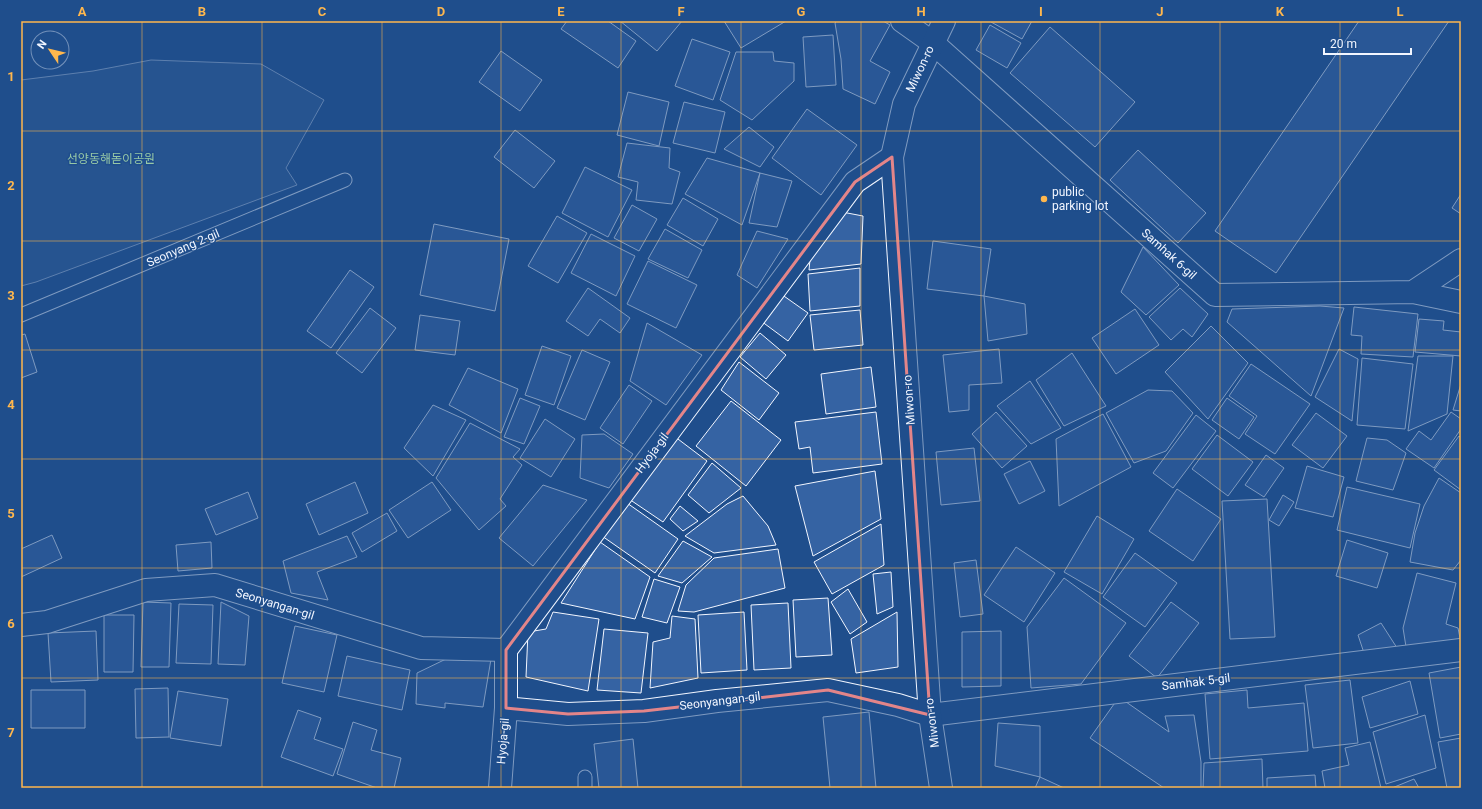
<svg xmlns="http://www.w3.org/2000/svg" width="1482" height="809" font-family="Roboto,'Noto Sans KR',sans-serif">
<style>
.green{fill:#305b95;stroke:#a8bbd7}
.building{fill:#3563a3;stroke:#f2f6ff}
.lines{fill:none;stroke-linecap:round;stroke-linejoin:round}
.lane-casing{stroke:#f2f6ff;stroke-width:15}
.street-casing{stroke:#f2f6ff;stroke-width:24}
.secondary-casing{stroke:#f2f6ff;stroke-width:24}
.lane{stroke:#1f4e8c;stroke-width:13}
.street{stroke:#1f4e8c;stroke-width:22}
.secondary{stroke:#1f4e8c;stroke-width:22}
.marked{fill:none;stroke:#e38589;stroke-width:3;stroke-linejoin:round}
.grid{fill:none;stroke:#ffb74d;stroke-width:1;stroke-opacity:0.55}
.poi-dot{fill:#ffb74d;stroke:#1f4e8c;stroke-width:1.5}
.labels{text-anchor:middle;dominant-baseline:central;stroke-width:3;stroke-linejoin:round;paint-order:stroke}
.street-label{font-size:12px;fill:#f2f6ff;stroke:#1f4e8c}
.park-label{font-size:12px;fill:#97c8a6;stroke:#1f4e8c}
.poi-label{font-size:12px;fill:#f2f6ff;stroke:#1f4e8c;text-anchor:start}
.neatline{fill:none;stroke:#ffb74d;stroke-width:1.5}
.grid-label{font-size:13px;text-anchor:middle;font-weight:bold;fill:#ffb74d}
</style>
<rect width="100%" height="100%" fill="#1f4e8c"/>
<path class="green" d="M151 60 261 64 324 100 286 168 297 185 36 282 21 286V80L93 71Z"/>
<path class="building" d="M567 21H608L636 41 618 68 561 29Z
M620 21H682L657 51Z
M724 21H786L741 48Z
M837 21H883L890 25 870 61 890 72 875 104 843 89 841 59 835 23Z
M992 21H1032L1022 39 991 22Z
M1359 21H1449L1276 273 1215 231Z
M990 25 1021 43 1007 68 976 50Z
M1050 27 1135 102 1095 147 1010 73Z
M833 35 836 85 806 87 803 37Z
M692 39 730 52 713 100 675 86Z
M501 51 542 80 520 111 479 82Z
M736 52H773L774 61 794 63V81L752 120 720 100Z
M628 92 669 102 659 146 617 135Z
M684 102 725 112 715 153 673 143Z
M807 109 857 145 821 195 772 158Z
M749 127 774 147 760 167 724 149Z
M515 130 555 161 534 188 494 157Z
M627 143 670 148 669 168 680 172 672 204 636 200 638 182 618 177Z
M1138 150 1206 213 1178 243 1110 180Z
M707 158 760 173 742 225 685 194Z
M585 167 632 190 608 237 562 213Z
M760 173 792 181 777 227 749 223Z
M1461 194V214L1452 208Z
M683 198 718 219 703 246 667 225Z
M632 205 657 219 639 251 614 238Z
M842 212 863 216 861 264 809 270 811 249Z
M557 216 587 233 558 283 528 266Z
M434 224 509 239 495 311 420 295Z
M665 229 702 250 688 278 648 259Z
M757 231 788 239 757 288 737 275Z
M591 234 635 256 616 296 571 273Z
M933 241 991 249 984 296 927 289Z
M1143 247 1179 285 1146 315 1121 292Z
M648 261 697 285 676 328 627 304Z
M860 268V306L810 311 808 274Z
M350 270 374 287 331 348 307 331Z
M588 288 630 318 620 333 600 319 588 336 566 321Z
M1180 288 1208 314 1192 337 1183 329 1171 340 1149 317Z
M781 294 808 313 788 341 761 321Z
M984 296 1025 304 1027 334 988 341Z
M1320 306 1344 308 1311 396 1227 322 1232 309Z
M1354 307 1418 314 1413 357 1361 354 1362 336 1351 335Z
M370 308 396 328 362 373 336 353Z
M1135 309 1159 345 1116 374 1092 338Z
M860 310 863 345 814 350 810 315Z
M420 315 460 321 455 355 415 350Z
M1419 319 1444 321 1443 330 1461 332V356L1415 352Z
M647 323 702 355 666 405 630 381Z
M1211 326 1248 363 1208 419 1165 372Z
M760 333 786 355 766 379 740 357Z
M25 334 37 372 21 378V335Z
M542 346 571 356 554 405 525 395Z
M999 349 1002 383 969 385V410L949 412 943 355Z
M1339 349 1358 359 1352 421 1315 397Z
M582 350 610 362 585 420 557 408Z
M1072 353 1106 406 1064 426 1036 380Z
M1418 356H1453L1447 414 1408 431Z
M1362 358 1413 364 1405 429 1357 425Z
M739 362 779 393 759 420 721 390Z
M1251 364 1310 404 1275 454 1245 434 1257 416 1229 396Z
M871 367 876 407 826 414 821 374Z
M468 368 518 389 501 433 449 405Z
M1030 381 1061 428 1031 444 997 406Z
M1461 384V411L1453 410Z
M629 385 652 401 623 444 600 428Z
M1148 390 1172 391 1193 413 1166 451 1134 463 1106 413Z
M520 398 540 406 524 444 504 437Z
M1227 398 1254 417 1239 439 1212 420Z
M731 401 781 440 746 486 696 446Z
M433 405 466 420 433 476 404 448Z
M876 412 882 464 813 473 810 447 799 449 795 422Z
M996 412 1027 446 1002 468 972 434Z
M1451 412 1461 419V429L1434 468 1406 449 1419 431 1431 440Z
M1316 413 1347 436 1323 468 1292 445Z
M1103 414 1131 467 1059 506 1056 439Z
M1196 415 1216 431 1173 488 1153 473Z
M545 419 575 439 551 477 520 458Z
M470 423 520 449 513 457 522 465 500 499 506 506 479 530 436 478Z
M604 434 633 454 609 488 580 478 582 435Z
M1217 435 1253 462 1228 496 1192 469Z
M674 436 707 461 663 522 629 499Z
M1459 436 1461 438V490L1434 470Z
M1367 438 1387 440 1406 453 1393 490 1356 481Z
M974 448 980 501 941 505 936 452Z
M1266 455 1284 468 1264 497 1245 485Z
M1030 461 1045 491 1019 504 1004 474Z
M712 463 741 488 709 513 688 495Z
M1307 466 1344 477 1333 517 1295 508Z
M875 471 881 519 813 556 795 486Z
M1439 478 1461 493V560L1453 570 1410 562 1415 533 1424 506Z
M355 482 368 513 319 535 306 504Z
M432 482 451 510 408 538 389 510Z
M543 485 587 500 533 566 499 538Z
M1347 487 1420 504 1410 548 1337 530Z
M1177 489 1221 519 1193 561 1149 531Z
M248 492 258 518 216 535 205 509Z
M1283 495 1294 502 1279 526 1269 520Z
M743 496 768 526 776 545 714 553 685 536 727 504Z
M1267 499 1275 637 1230 639 1222 501Z
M627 503 678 539 655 573 602 536Z
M680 506 698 521 683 531 670 519Z
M387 513 397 531 362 552 352 533Z
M1097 516 1134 539 1102 594 1064 572Z
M881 524 884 565 832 594 814 562Z
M52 535 62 558 21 577V549Z
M347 536 357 557 317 572 328 600 291 593 283 561Z
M1347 540 1388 553 1377 588 1336 576Z
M683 541 712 557 682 583 658 576Z
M211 542 212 568 178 571 176 545Z
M600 542 650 577 635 619 561 603Z
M1016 547 1055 573 1024 622 984 595Z
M778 549 785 588 694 612 678 611 686 585 714 558Z
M1135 553 1177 583 1145 627 1103 597Z
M976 560 983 614 960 617 954 563Z
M891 572 893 607 877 614 873 574Z
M1417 573 1456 583 1446 624 1458 628 1461 643 1407 653 1403 628Z
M1064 578 1126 623 1081 684 1031 688 1027 627Z
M654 579 680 587 667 623 642 617Z
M848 589 867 622 850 634 831 602Z
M828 598 832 655 796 657 793 600Z
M143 602 171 603 169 667H141Z
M221 602 249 616 245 665 218 664Z
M1171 602 1199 623 1157 678 1129 656Z
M788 603 791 668 754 670 751 605Z
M179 604 213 605 211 664 176 663Z
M553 612 599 619 588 691 526 677 528 632 546 629Z
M744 612 747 670 701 673 698 615Z
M897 612 898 667 856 673 851 639Z
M104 615H134L133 672H104Z
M672 616 695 619 698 678 650 688 653 642 670 638Z
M1381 623 1399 651 1364 653 1358 635Z
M295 626 337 635 324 692 282 683Z
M604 629 648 633 641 693 597 690Z
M96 631 98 680 51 682 48 633Z
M1001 631V686L962 687V632Z
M347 656 410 670 402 710 338 696Z
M446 659H491L483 707 445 703V708L416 704 417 673Z
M1461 667V734L1440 738 1429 673Z
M1350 680 1358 743 1313 748 1305 685Z
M1410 681 1418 714 1370 728 1362 697Z
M168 688 169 737 136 738 135 689Z
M31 690H85V728H31Z
M1247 690 1248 708 1304 703 1308 751 1210 759 1205 694Z
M178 691 228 699 221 746 170 738Z
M1119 697 1169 732 1165 716 1194 715 1201 762V788H1164L1090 738Z
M298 710 321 718 314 739 343 749 333 776 281 757Z
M869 712 876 788H830L823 717Z
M1425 715 1436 768 1386 784 1373 732Z
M353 722 377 730 371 750 401 758 394 788H377L337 774Z
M998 723 1040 726V777L995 766Z
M1461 738V788H1447L1438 742Z
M633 739 638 788H599L594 744Z
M1370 742 1381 788H1325L1322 771 1349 765 1345 748Z
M1262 759 1263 788H1203L1204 763Z
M1315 775 1316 788H1267V778Z
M1040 777 1064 788H1035Z
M1414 779 1419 788H1392Z"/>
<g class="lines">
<defs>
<path id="lane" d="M21 315 345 180
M585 777V788"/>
<path id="street" d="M902 21 933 43 1215 295 1413 292 1461 260
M1413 292 1461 302
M21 625 47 622 146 590 215 585 421 648 506 650
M506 708 568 714 644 711 717 701 828 690 898 705 930 715 1461 650
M500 788 506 708V650L855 182 892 157"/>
<path id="secondary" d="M941 788 930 715 892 157 904 104 944 21"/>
</defs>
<use href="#lane" class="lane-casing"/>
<use href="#street" class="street-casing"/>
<use href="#secondary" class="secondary-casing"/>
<use href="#lane" class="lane"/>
<use href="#street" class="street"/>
<use href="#secondary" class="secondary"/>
</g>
<path d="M0 0H1482V809H0ZM892 157 930 715 828 690 644 711 568 714 506 708V650L855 182Z" fill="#1f4e8c" fill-opacity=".55" fill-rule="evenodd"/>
<path class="marked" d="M892 157 930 715 828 690 644 711 568 714 506 708V650L855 182Z"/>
<path class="grid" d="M142 21V788M262 21V788M382 21V788M501 21V788M621 21V788M741 21V788M861 21V788M981 21V788M1100 21V788M1220 21V788M1340 21V788M21 131H1461M21 241H1461M21 350H1461M21 459H1461M21 568H1461M21 678H1461"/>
<circle class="poi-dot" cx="1044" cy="199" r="4"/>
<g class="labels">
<g class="street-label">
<text transform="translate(920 69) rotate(-65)">Miwon-ro</text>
<text transform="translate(183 248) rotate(-23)">Seonyang 2-gil</text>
<text transform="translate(1169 254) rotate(42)">Samhak 6-gil</text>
<text transform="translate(909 400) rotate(-94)">Miwon-ro</text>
<text transform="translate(652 453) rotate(-53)">Hyoja-gil</text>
<text transform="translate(275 604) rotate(17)">Seonyangan-gil</text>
<text transform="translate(1196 682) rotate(-7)">Samhak 5-gil</text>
<text transform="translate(720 701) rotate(-7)">Seonyangan-gil</text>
<text transform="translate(932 723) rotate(-97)">Miwon-ro</text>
<text transform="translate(503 741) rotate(-85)">Hyoja-gil</text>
</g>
<g class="park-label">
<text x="111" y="159">선양동해돋이공원</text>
</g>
<g class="poi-label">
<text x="1052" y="192">public<tspan x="1052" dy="14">parking lot</tspan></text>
</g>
</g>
<rect width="1482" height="809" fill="none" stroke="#1f4e8c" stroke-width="44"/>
<g transform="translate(50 50) rotate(305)"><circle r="19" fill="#1f4e8c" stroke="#7391ba"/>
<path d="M0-3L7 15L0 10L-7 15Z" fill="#ffb74d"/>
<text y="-6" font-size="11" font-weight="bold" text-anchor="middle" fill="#f2f6ff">N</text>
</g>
<path d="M1324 48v6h87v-6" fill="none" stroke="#f2f6ff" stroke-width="2"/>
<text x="1330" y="48" font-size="12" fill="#f2f6ff" stroke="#1f4e8c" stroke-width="3" paint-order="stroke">20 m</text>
<rect x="22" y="22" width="1438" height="765" class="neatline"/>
<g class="grid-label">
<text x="82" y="16">A</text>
<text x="202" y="16">B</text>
<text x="322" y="16">C</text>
<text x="441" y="16">D</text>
<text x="561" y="16">E</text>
<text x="681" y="16">F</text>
<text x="801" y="16">G</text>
<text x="921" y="16">H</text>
<text x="1041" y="16">I</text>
<text x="1160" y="16">J</text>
<text x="1280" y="16">K</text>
<text x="1400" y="16">L</text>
<text x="11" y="81">1</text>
<text x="11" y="190">2</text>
<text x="11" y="300">3</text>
<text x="11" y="409">4</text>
<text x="11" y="518">5</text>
<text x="11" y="628">6</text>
<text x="11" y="737">7</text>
</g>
</svg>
